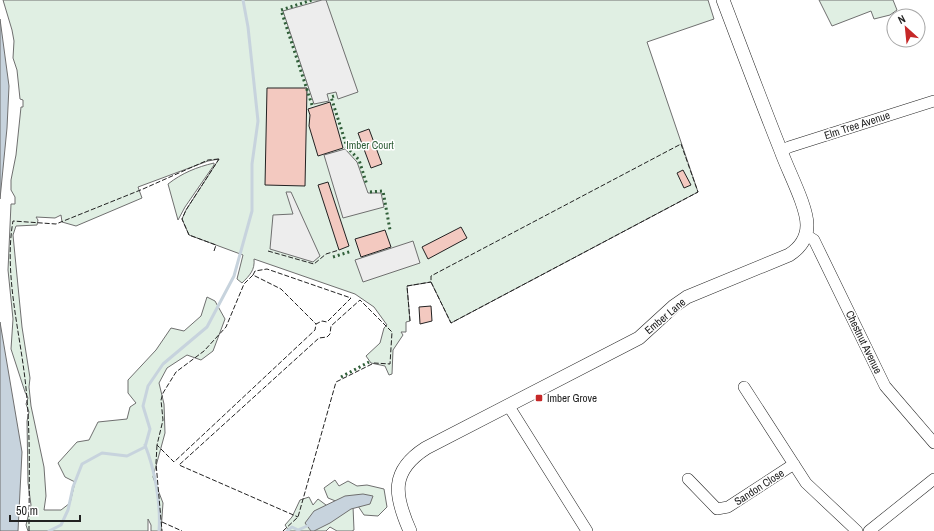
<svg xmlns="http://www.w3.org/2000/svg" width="934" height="531" font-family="'Archivo Narrow',sans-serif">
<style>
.green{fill:#e0efe3;stroke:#6f6f6f}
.parking{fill:#ededed;stroke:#6f6f6f}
.water{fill:#c7d3dd;stroke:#6f6f6f}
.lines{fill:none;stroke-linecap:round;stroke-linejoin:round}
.stream{stroke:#c7d3dd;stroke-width:3}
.building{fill:#f3c9c0;stroke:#222}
.minor-casing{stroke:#222;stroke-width:12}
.major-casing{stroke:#222;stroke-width:14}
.minor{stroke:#fff;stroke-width:11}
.major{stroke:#fff;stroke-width:13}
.hedge{stroke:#2f5e38;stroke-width:3;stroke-dasharray:2 3;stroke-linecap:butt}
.fence{stroke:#222;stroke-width:1;stroke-dasharray:5 2;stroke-linecap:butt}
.poi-dot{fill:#c62828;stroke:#fff;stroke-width:1.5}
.labels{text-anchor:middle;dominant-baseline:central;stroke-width:3;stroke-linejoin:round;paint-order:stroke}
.street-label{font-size:11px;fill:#222;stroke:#fff}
.park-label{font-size:11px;fill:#2f5e38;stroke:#fff}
.poi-label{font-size:11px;fill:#222;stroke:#fff;text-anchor:start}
</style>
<rect width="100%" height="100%" fill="#fff"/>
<path class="green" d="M3 0H708L714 19 647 42 698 192 451 323 431 282 407 286 410 321 406 322V332H401L403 335 393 350 392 374 389 375 385 366 371 363 366 356 380 343 384 328 387 325 374 307 355 294 254 259C255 270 250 275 242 283L237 279 243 255 189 235 182 219 186 210 219 159 208 161 138 187 142 198 76 226 62 222 61 215 55 218 36 217 38 220 37 225 16 226 13 235 17 276 22 327 30 378 29 387 31 406 44 467 46 496 44 510H61L70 503 75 482 65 477 58 463 77 442 89 440 98 422 127 419 130 407 136 403 128 393V380L156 350 171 328 184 331 201 316 207 297 215 301 225 319 213 351 201 360 187 355 167 368 159 383 164 404 165 433 153 477 163 503 161 531H151V525L148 519V531H28L26 525 31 505 28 483 27 421 29 412 26 404 28 398 25 392 11 349 13 319 8 270 11 204H15V197L11 190V180L16 155 21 107H23V100L20 99 17 70 13 58 14 41 12 30Z
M819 0H893L897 10 890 15 874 19 871 11 832 26Z
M214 163V165L185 207 178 220 168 184C182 173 197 167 214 163Z
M335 480 339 486 348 481 357 486 367 485 384 489 387 507 378 516 364 515 358 506H353L354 530 352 531H337L330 527 326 531H289L285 525 292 517 300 500 309 497 313 505 318 499 338 514 343 504 328 498 324 488Z"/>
<path class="parking" d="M322 0H326L358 92 338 99 336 92 327 94 329 101 314 104 283 11Z
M345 149 357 162 368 193H381L384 207 343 218 324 155Z
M286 192H291L320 256 313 262 270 249 273 215 293 214Z
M413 241 420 263 363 282 355 260Z"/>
<path class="water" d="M0 19 9 86 7 128 0 199Z
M0 322 22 452 18 531H0Z
M363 494 373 496 370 504 351 509 330 523 314 531H311L305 523 314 511 345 496Z"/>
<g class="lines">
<path class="stream" d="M145 445C155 470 161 504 159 531
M49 531 61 525 68 510 73 487 82 464 102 453 127 456 145 447 150 429 143 406 148 386 163 364 207 327 234 276 252 211V164L258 121 248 27 243 0
M287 531 292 527 298 530 307 526"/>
</g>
<path class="building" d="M267 88H307L305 186 265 185Z
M330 102 343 148 318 156 309 126 310 115 308 109Z
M369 129 382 164 371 168 358 133Z
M683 170 691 185 684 188 677 173Z
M328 182 349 246 339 250 318 185Z
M461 227 467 238 428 259 422 247Z
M385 230 391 247 361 257 355 239Z
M431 306 432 321 420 324 419 307Z"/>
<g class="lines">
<defs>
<path id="minor" d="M781 151 789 147 934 101
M806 235 814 240 885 386 934 443
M744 387 806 483 857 531
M508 405 587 531
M688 479 717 509 728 507 794 464
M869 531 934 479"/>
<path id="major" d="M410 531C394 495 390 471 426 448L639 338 674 306 687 297 789 255C800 248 807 239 807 225 807 206 788 171 781 151 761 101 742 50 723 0"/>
</defs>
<use href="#minor" class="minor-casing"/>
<use href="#major" class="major-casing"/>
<use href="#minor" class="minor"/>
<use href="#major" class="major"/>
<path class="hedge" d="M334 96 331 97 347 147 359 160 367 185
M312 105 281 10 312 0
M370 192 383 191 390 230
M333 257 352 251
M341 377 369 362"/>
<path class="fence" d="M681 144 698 192 451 323 431 282V276Z
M214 251 216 245 189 235 182 219 186 210 219 159
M268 251 314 264 326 254 339 250
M253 275 255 271 267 269 351 298 327 322 322 321 316 324 315 330 174 462 157 445 163 420 161 400 163 393 176 372 204 351 226 327 244 284 253 275 281 289 316 324
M410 321 407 286 431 282
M157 445 156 463 162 531
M162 522 182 531
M29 531C29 480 31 429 25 379 19 328 4 272 13 221L56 224 143 189 208 160 219 159
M283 531 298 517 336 382 374 363 390 364 392 332 360 300 331 326 330 334 327 337 319 338 179 465 298 517"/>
</g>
<rect class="poi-dot" x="535" y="394" width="8" height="8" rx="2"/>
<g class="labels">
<g class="street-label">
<text transform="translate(857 125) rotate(-18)">Elm Tree Avenue</text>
<text transform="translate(665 316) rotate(-40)">Ember Lane</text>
<text transform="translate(864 342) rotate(64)">Chestnut Avenue</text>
<text transform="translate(759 487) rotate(-33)">Sandon Close</text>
</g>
<g class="park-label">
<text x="370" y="145">Imber Court</text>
</g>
<g class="poi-label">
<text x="547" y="398">Imber Grove</text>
</g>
</g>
<g transform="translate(906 28) rotate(333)"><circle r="19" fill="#ffffff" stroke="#a7a7a7"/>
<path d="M0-3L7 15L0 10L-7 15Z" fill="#c62828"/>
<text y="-6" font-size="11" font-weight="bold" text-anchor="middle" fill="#222222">N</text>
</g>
<path d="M10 515v6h70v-6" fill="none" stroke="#222222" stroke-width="2"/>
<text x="16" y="515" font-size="12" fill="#222222" stroke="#ffffff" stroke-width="3" paint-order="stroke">50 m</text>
</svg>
